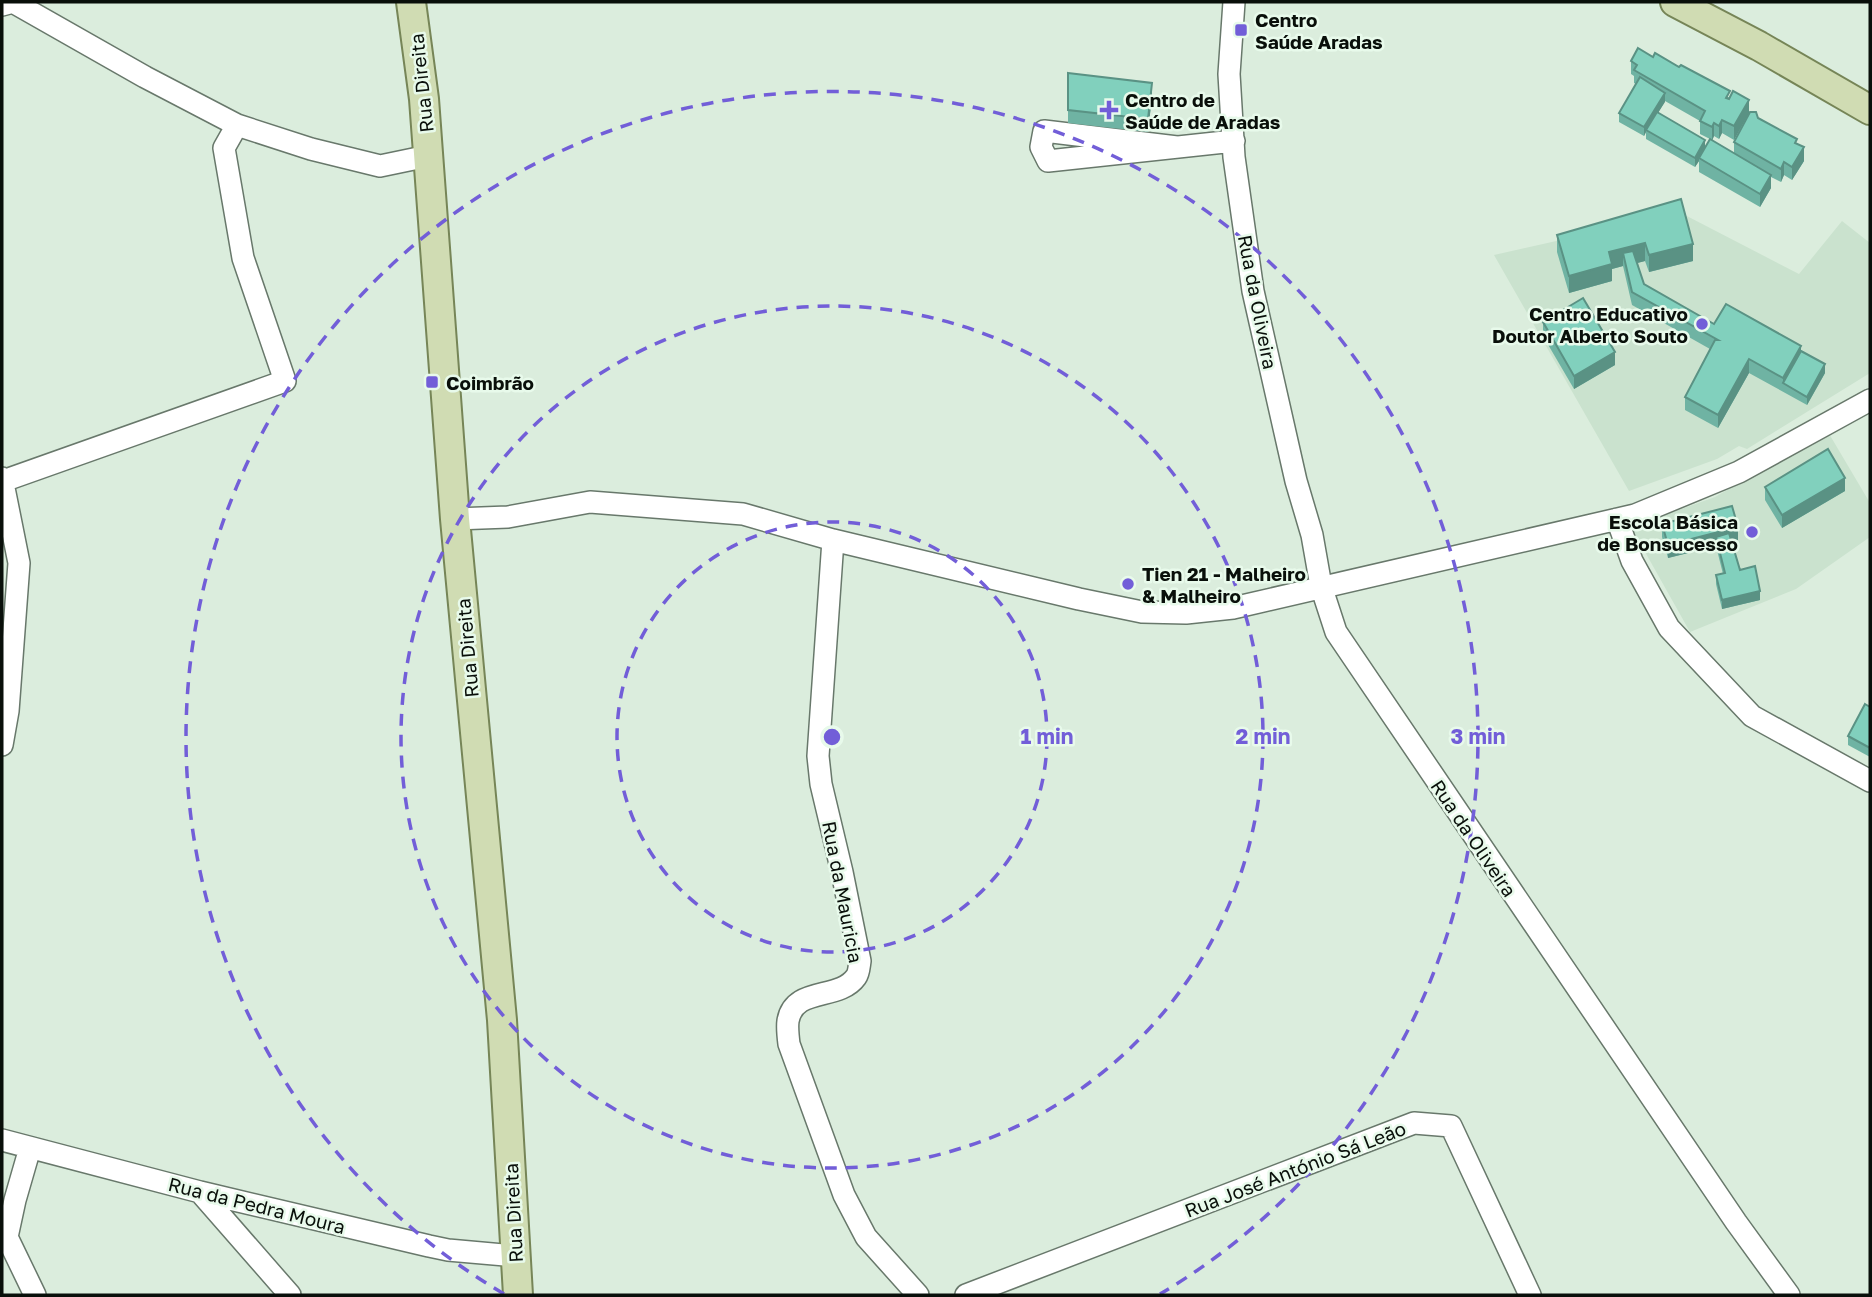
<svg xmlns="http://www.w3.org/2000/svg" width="1872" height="1297" font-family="'Golos Text',sans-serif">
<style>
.built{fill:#cae2ce}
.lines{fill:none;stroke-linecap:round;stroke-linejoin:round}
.minor-casing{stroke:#68786b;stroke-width:24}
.major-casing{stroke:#768557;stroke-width:32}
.minor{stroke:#fff;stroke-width:21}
.major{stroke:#d0dcb3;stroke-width:28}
.wall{fill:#6fb3a3;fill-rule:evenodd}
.shaded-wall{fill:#5a9284}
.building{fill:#81d0bd;stroke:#5a9284;stroke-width:2}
.ring{fill:none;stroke:#725ed8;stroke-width:3.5;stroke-dasharray:12 9}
.poi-dot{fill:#725ed8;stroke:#e8faeb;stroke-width:2.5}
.labels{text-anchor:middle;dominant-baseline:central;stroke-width:5;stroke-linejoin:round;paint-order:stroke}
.poi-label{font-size:19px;font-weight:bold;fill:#090f0a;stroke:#e8faeb;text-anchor:start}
.street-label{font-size:19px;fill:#090f0a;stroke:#e8faeb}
.centre{fill:#725ed8;stroke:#e8faeb;stroke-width:3.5}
.ring-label{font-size:21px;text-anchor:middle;font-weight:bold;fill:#725ed8;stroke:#e8faeb;stroke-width:5;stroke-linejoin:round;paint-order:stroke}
</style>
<rect width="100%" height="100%" fill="#dbeddd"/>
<path class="built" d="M1681 213 1799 274 1842 221 1870 243V373L1747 449 1739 446 1717 459 1629 491 1494 255Z
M1828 432 1870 503V537L1796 589 1690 632 1631 527 1715 497Z"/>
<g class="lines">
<defs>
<path id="minor" d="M1234 2 1229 74 1234 157 1253 291 1296 481 1312 535 1321 586 1336 632 1736 1222 1789 1295
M2 5 13 2 145 77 237 125 311 149 380 166 428 156
M1177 147 1044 131 1041 147 1048 161 1234 141
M2 478 19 563 8 711 2 745
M3 481 285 381 243 258 224 148 237 125
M455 519 508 517 590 502 743 514 833 540 1079 599 1142 612 1186 613 1233 608 1635 515 1739 472 1870 400
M1617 519 1632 561 1669 628 1752 716 1870 781
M833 540 818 756 821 784 842 872 860 961C859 967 859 973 856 977 839 1001 794 986 788 1021 787 1028 788 1036 789 1044L844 1195 866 1237 918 1295
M2 1140 200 1192 429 1246 448 1250 515 1256
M30 1148 15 1200 7 1237 35 1295
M200 1192 290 1295
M966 1295 1414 1123 1451 1126 1530 1295"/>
<path id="major" d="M411 2 424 99 455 519 502 1020 518 1295
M1675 2 1759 46 1870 110"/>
</defs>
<use href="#minor" class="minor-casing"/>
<use href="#major" class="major-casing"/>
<use href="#minor" class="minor"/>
<use href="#major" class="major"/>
</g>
<path class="wall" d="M1653 57 1730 98 1749 113 1797 144 1804 161 1792 180 1784 175 1781 182 1771 177V188L1760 207 1699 172V161L1695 167 1646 139V132L1644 136 1619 122V113L1636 84 1634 83V76L1631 74V61ZM1665 101 1700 121V134L1710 139 1705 147 1658 113ZM1749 113 1734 142V153L1712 140 1714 136 1719 139 1722 133 1734 140Z
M1068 73 1152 96 1148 132 1068 123Z
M1681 199 1693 261 1649 272 1645 261 1637 263 1644 284 1714 324 1801 351 1825 373 1807 405 1749 373 1718 428 1685 410V397L1710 349 1632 305 1623 266 1612 269V281L1569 293 1557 252V235Z
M1543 322 1615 365 1574 389 1543 336Z
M1765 487 1845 491 1782 528 1765 500Z
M1662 524 1738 540 1731 542 1740 570 1760 600 1722 609 1716 584V575L1723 574 1716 546 1668 558 1662 537Z
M1870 707V757L1848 745V736Z"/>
<path class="shaded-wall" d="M1152 83V96L1148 132V119Z
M1665 93V102L1647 130H1646V132L1644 136V127Z
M1749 100V113L1734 140V126Z
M1722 120V133L1719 139V126Z
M1714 123V136L1712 141V127Z
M1705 140V149L1699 158V161L1695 167V158Z
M1804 147V161L1792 180V167Z
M1784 162V175L1781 182V169Z
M1771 175V188L1760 207V194Z
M1645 243V261L1626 266 1623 253V266L1612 269V281L1569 293V276L1609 252Z
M1693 244V261L1649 272V255Z
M1801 346V359L1783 383V378Z
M1615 352V365L1574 389V376Z
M1749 359V373L1718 428V415Z
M1825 364V373L1807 405V397Z
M1845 478V491L1782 528V515Z
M1738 527V540L1718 545 1716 537V546L1668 558V545Z
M1760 591V600L1722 609V600Z"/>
<path class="building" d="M1638 48 1653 57 1655 53 1679 67 1681 65 1730 91 1726 98 1729 99 1733 91 1749 100 1734 126 1722 120 1719 126 1714 123 1712 127 1700 121 1705 111 1634 70 1637 65 1631 61Z
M1068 73 1152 83 1148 119 1068 110Z
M1640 77 1665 93 1644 127 1619 113Z
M1657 112 1705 140 1695 158 1646 130Z
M1750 112H1756L1758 118 1797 139 1795 143 1804 147 1792 167 1784 162 1781 169 1734 142Z
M1710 139 1771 175 1760 194 1699 158Z
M1681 199 1693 244 1649 255 1645 243 1609 252 1612 264 1569 276 1557 235Z
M1633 251 1644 284 1714 324 1726 304 1801 346 1783 378 1749 359 1718 415 1685 397 1715 340H1718L1632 292 1623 253Z
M1583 298 1615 352 1574 376 1543 322Z
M1801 351 1825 364 1807 397 1783 383Z
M1828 449 1845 478 1782 515 1765 487Z
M1732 506 1738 527 1668 545 1662 524Z
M1729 533 1740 570 1755 566 1760 591 1722 600 1716 575 1725 573 1716 537Z
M1865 704 1870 707V748L1848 736Z"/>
<g class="ring">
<circle cx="832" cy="737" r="215"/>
<circle cx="832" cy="737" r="431"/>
<path d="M504 1294A646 646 0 1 1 1160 1294"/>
</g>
<g class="poi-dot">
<rect x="1234" y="23" width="14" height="14" rx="3.5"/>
<path d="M1105.5 99.5h7v7h7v7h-7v7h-7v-7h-7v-7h7z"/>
<circle cx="1702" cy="324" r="7"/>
<rect x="425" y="375" width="14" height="14" rx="3.5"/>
<circle cx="1752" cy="532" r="7"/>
<circle cx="1128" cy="584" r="7"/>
</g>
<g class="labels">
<g class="poi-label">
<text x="1255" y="19">Centro<tspan x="1255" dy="22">Saúde Aradas</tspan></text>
<text x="1125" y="99">Centro de<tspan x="1125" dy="22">Saúde de Aradas</tspan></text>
<text x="1688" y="313" text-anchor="end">Centro Educativo<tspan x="1688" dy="22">Doutor Alberto Souto</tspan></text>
<text x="446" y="382">Coimbrão</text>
<text x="1738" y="521" text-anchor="end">Escola Básica<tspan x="1738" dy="22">de Bonsucesso</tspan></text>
<text x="1142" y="573">Tien 21 - Malheiro<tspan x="1142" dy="22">&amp; Malheiro</tspan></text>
</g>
<g class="street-label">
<text transform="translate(421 83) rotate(-96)">Rua Direita</text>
<text transform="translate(1258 302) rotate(79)">Rua da Oliveira</text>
<text transform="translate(467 648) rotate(-95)">Rua Direita</text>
<text transform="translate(1474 838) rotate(56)">Rua da Oliveira</text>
<text transform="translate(843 892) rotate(79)">Rua da Mauricia</text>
<text transform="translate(1295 1169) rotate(-21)">Rua José António Sá Leão</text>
<text transform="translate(257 1205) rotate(14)">Rua da Pedra Moura</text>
<text transform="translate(513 1213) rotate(-93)">Rua Direita</text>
</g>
</g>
<circle cx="832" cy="737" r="10" class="centre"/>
<g class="ring-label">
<text x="1047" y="744">1 min</text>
<text x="1263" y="744">2 min</text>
<text x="1478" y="744">3 min</text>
</g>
<rect width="1872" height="1297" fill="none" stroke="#090f0a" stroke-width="7"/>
</svg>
